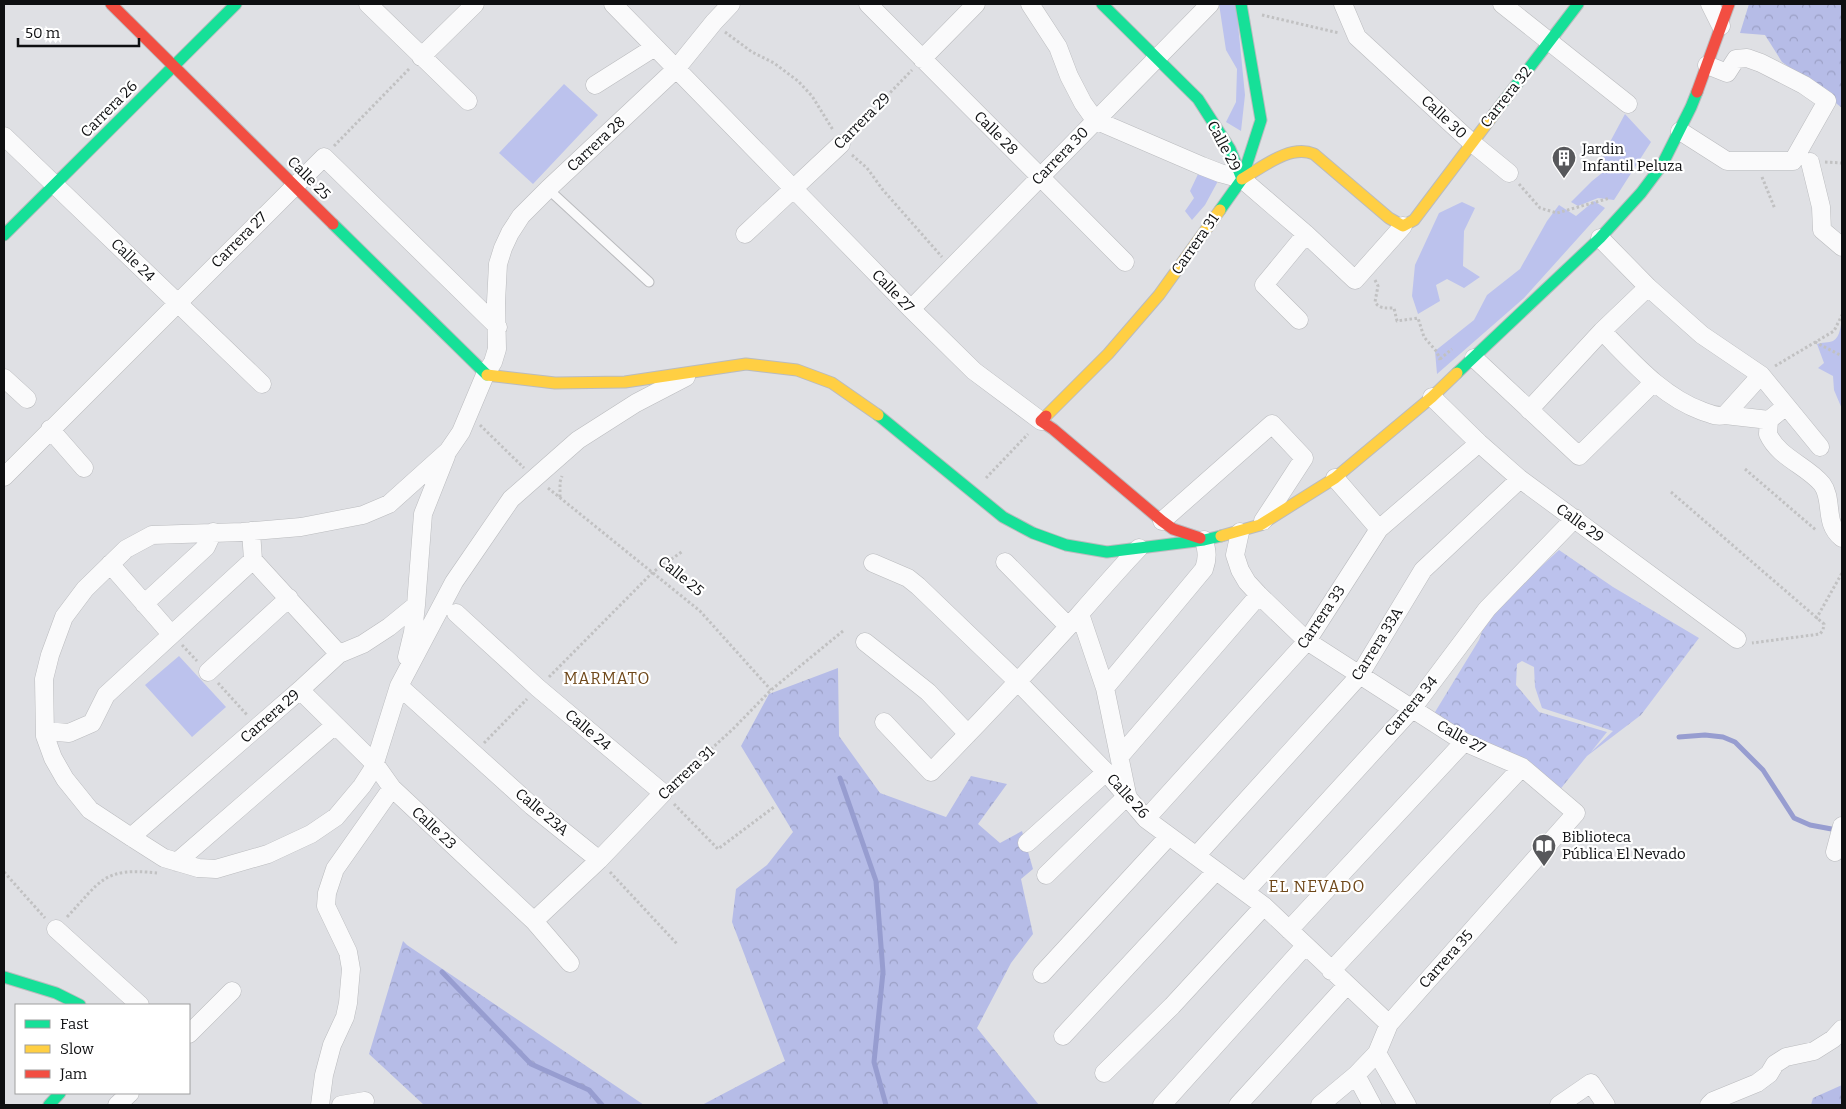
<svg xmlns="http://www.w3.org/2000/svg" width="1846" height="1109" font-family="Bitter,serif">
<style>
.grass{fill:#bcc2ed}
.forest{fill:url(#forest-crowns)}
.park{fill:url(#park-crowns);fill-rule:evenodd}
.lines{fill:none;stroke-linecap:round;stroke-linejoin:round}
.stream{stroke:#979dd0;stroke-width:5}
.lane-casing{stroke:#babbbe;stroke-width:11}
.street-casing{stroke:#babbbe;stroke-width:19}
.fast-casing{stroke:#babbbe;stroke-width:13}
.slow-casing{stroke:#babbbe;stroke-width:13}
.jam-casing{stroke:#babbbe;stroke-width:13}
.path{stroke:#c1c1c2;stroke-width:3;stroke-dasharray:2.5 2.5;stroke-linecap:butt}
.lane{stroke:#fafafb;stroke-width:9}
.street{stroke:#fafafb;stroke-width:18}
.fast{stroke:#16e098;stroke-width:11}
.slow{stroke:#ffcf43;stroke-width:11}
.jam{stroke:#f24e42;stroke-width:11}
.labels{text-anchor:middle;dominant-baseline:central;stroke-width:4.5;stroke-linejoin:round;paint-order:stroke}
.street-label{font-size:15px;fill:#0e0f11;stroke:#fff}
.poi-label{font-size:15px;fill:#0e0f11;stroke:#fff;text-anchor:start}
.neighbourhood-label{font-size:16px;letter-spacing:1px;fill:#6f481a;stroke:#fff}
</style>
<defs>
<pattern id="forest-crowns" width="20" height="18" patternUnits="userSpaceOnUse" patternTransform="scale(1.25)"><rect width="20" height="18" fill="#b6bce7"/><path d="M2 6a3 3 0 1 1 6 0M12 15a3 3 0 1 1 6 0" fill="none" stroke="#9ba0c5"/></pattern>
<pattern id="park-crowns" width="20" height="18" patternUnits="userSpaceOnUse" patternTransform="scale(1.25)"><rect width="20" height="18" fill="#bcc2ed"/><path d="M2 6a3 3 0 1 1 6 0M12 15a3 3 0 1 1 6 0" fill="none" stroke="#a0a6ca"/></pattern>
</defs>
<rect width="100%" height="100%" fill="#dfe0e4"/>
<path class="grass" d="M1219 4H1236L1245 95 1241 131 1226 122 1236 102 1237 69 1226 50Z
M564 84 598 115 533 184 499 153Z
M1625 114 1651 142 1614 200 1598 198 1578 206 1571 202 1592 181 1607 169 1603 155Z
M1199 172 1218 181 1205 205 1192 220 1185 211 1194 198 1190 191Z
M1594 201 1605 208 1524 298 1437 374 1435 351 1474 320 1487 295 1520 269 1547 221 1559 205 1576 216Z
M1462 202 1475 208 1464 231 1463 266 1480 277 1464 288 1447 279 1436 285 1440 301 1418 314 1412 296 1415 265 1439 213Z
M1842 319V409L1834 390 1833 376 1818 368 1824 363 1817 344C1822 342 1829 343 1833 341 1841 336 1840 326 1842 319Z
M179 656 226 707 192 737 145 685Z"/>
<path class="forest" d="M1749 4H1842V108L1806 79 1782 62 1765 35 1740 33Z
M838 668 839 736 880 793 946 817 971 776 1007 784 978 824 1000 843 1022 831 1033 869 1021 879 1033 934 1011 963 977 1028 1039 1105H702L785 1061 732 922 736 889 767 865 793 832 741 746 769 694Z
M403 941 407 945 644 1105H424L369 1054Z
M1842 1085V1105H1811L1813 1098Z"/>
<path class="park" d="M1559 550 1613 587 1699 638 1641 715 1587 756 1558 792 1432 717 1479 640 1491 606 1521 585ZM1522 661 1534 667 1535 687 1542 708 1613 731 1591 752 1607 732 1539 712 1516 685 1517 664Z"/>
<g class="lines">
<path class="stream" d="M1679 737 1705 735 1723 737 1735 742 1763 770 1794 818 1810 825 1837 830
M840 778 876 881 883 972 874 1062 886 1105
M442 972 531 1064 589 1090 602 1105"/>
<defs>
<path id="lane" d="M548 189 649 282"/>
<path id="street" d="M368 4 468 101
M613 4 911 309 974 371 1041 421
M868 4 1125 262
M1030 4 1058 47 1069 76 1083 103 1095 120 1202 166 1220 173 1242 179 1306 234 1355 280 1403 226
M1343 4 1357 37 1471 142 1509 173
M1502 4 1628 104
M1710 4 1721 26
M421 57 475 4
M922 59 976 4
M595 85 655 47
M1680 131 1727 161H1793L1827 101 1804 85 1761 63 1747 58 1736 59 1727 73 1707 65
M4 136 262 384
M1810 162 1821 207 1822 230 1842 247
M745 234 841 144
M1600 238 1648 287 1702 335 1761 375 1820 447
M911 309 1210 4
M1299 320 1264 285 1306 234
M1602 331C1632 361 1661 396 1702 411 1711 414 1716 417 1725 415L1761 375
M1474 358 1579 456 1653 383
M686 377 636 403 578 440 511 499 454 582 399 686 373 769 362 786 336 817 311 834 268 854 216 869 198 868 164 858 131 837 90 810 65 779 53 758 45 736 44 679 50 655 64 617 85 589 126 549 152 535 242 532 301 527 363 515 389 504 448 451 461 432 485 375 493 362 497 349 496 302 498 264 503 248 510 233 521 216 548 189 676 69 714 22 731 4
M4 378 27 399
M1432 397 1479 443 1520 479 1737 639
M1786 406 1769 420 1768 434C1779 458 1806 465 1822 484 1834 500 1823 523 1842 538
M1529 410 1602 331 1648 287
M1725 415 1769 420
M50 429 84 468
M4 477 324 157 498 327
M1335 478 1379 529
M1162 521 1272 424 1304 458 1263 521
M251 531 253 560 339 654
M1240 532 1235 555 1240 570 1247 582 1259 595 1307 641 1464 742 1522 767 1576 813 1389 1024 1377 1053 1356 1075 1320 1105
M1005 562 1068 626
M873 563 908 578 918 586 1017 681 1106 772 1146 819 1264 906 1389 1024
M110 564 171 634
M144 604 206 547 213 532
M456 613 538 688 663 793 599 860 534 921
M1080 614 1105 688 1127 794
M865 642 928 692 968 734
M407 657 413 632 416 605 423 514 446 456
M208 672 289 598
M399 686 532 806 599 860
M1105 688 1204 569C1208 558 1207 551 1204 540
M300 690 375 764 392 788 534 921 570 963
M884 722 931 772C981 721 1030 669 1078 616 1098 593 1118 570 1139 548
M45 731 69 733 92 723 106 695 253 560
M1120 756 1259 595
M1146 819 1307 641 1379 529 1479 443
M131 837 300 690 339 654 363 644 389 627 416 605
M1027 843 1106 772
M1835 852 1842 826
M1196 856 1359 676 1423 570 1520 479
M177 862 335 725
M1046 875 1127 796
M1245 892 1412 709 1487 609 1575 518
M56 929 140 1005
M1289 930 1464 742
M1331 971 1522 767
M1042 974 1169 836
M189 1034 232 991
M1063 1036 1216 871
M1377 1053 1407 1105
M1104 1073 1172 1006 1264 906
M1356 1075 1372 1105
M117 1105 130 1093
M320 1105 324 1075 332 1045 345 1017 348 1003 351 969 348 952 326 906 327 893 335 869 392 788
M341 1105 365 1101
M1162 1105 1305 946
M1238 1105 1347 985
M1559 1105 1591 1083 1606 1105
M1709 1105 1713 1101 1757 1083 1769 1074 1775 1064 1786 1057 1814 1051 1833 1039 1842 1029"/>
<path id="fast" d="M1102 4 1198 99 1230 149 1242 179
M1494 114 1578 4
M1220 210 1242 179 1261 120 1241 4
M333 224 487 375
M4 235 236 4
M1457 373 1600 238 1641 193 1662 165 1691 107 1697 92
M878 415 1003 517 1033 533 1066 545 1107 552 1204 540 1221 536
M4 977 56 993 80 1005
M49 1105 60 1093"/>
<path id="slow" d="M1242 179C1263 167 1290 144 1314 154L1389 218 1403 226 1414 220 1494 114
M487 375 555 383 625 382 746 364 797 370 832 383 878 415
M1046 416 1108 354 1159 295 1220 210
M1221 536 1260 525 1335 478 1432 397 1457 373"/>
<path id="jam" d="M111 4 333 224
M1697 92 1729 4
M1046 416 1041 421 1053 429 1162 521 1173 529 1200 538"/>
</defs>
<use href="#lane" class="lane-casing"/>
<use href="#street" class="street-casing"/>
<use href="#fast" class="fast-casing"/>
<use href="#slow" class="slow-casing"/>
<use href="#jam" class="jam-casing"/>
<path class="path" d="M1262 15 1339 33
M725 32 752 52 774 63 798 81 812 96 833 130
M852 132 912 70
M334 146 410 68
M852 155 867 168 883 190 942 257
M1825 162 1842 163
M1762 177 1775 209
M1519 184 1540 208 1557 213 1610 198
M1375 280 1378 286 1375 302C1379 309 1386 308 1394 308L1397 321 1418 318 1424 337 1437 352 1440 360
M1815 342 1842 356
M1440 359 1452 349
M1775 366 1834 331 1842 315
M480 425 524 468
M1745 469 1817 531
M986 478 1028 434
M548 488 700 611 771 690
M1671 492 1824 624 1823 630 1820 634 1752 643
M560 497V482L562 476
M1816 619 1842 573
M182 645 197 661
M549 677 653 572 683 551
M218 683 248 716
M484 743 527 699
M674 783 733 729 771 690 843 631
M674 804 718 849 774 807
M4 872 45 918
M610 872 678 945
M67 917C101 881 103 867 157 873"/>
<use href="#lane" class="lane"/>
<use href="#street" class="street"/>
<use href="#fast" class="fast"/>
<use href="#slow" class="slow"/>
<use href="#jam" class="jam"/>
</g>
<defs>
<symbol id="building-pin" viewBox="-11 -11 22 30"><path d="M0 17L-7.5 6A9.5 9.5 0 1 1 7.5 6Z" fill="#57585b" stroke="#fff"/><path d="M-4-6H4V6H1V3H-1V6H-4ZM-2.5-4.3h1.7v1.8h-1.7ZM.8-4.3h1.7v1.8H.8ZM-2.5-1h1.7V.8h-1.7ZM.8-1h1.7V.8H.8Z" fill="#fff"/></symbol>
<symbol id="library-pin" viewBox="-11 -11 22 30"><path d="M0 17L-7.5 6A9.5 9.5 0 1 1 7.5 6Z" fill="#57585b" stroke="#fff"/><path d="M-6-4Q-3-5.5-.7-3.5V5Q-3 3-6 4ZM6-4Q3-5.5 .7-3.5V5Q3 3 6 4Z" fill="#fff"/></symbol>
</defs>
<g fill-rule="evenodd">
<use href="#building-pin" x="1550" y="144" width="28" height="38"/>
<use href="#library-pin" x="1530" y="832" width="28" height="38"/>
</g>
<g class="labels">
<g class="street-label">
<text transform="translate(1506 97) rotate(-52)">Carrera 32</text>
<text transform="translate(109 109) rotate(-45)">Carrera 26</text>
<text transform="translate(1444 117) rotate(43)">Calle 30</text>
<text transform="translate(862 121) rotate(-45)">Carrera 29</text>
<text transform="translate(996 133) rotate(45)">Calle 28</text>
<text transform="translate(596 144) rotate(-43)">Carrera 28</text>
<text transform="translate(1224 146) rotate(62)">Calle 29</text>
<text transform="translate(1060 156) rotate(-46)">Carrera 30</text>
<text transform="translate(309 178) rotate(45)">Calle 25</text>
<text transform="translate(239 240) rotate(-45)">Carrera 27</text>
<text transform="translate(1195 244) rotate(-55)">Carrera 31</text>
<text transform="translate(133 260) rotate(44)">Calle 24</text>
<text transform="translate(893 291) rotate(46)">Calle 27</text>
<text transform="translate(1580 523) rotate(36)">Calle 29</text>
<text transform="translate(681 576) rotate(39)">Calle 25</text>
<text transform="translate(1321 617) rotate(-56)">Carrera 33</text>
<text transform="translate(1377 644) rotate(-58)">Carrera 33A</text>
<text transform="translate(1411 706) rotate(-50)">Carrera 34</text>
<text transform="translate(270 716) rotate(-41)">Carrera 29</text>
<text transform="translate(588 730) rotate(40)">Calle 24</text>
<text transform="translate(1461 737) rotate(29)">Calle 27</text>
<text transform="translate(686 773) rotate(-43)">Carrera 31</text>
<text transform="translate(1128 796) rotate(48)">Calle 26</text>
<text transform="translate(542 812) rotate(40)">Calle 23A</text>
<text transform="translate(434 828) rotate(43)">Calle 23</text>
<text transform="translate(1446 959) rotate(-48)">Carrera 35</text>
</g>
<g class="poi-label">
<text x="1582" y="149">Jardin<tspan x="1582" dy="17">Infantil Peluza</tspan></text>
<text x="1562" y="837">Biblioteca<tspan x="1562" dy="17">Pública El Nevado</tspan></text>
</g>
<g class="neighbourhood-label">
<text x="607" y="678">MARMATO</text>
<text x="1317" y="886">EL NEVADO</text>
</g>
</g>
<rect width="1846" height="1109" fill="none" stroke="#0e0f11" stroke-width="10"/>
<rect x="15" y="1004" width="175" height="90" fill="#ffffff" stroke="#9f9fa0"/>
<rect x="25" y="1020" width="25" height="8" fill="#16e098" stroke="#9f9fa0"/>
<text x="60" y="1029" font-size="15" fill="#0e0f11">Fast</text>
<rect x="25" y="1045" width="25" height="8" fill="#ffcf43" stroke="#9f9fa0"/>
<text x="60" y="1054" font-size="15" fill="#0e0f11">Slow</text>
<rect x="25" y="1070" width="25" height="8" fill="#f24e42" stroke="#9f9fa0"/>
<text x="60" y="1079" font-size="15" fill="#0e0f11">Jam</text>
<path d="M18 38v8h121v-8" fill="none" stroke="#0e0f11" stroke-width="2.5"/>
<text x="25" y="38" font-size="15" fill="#0e0f11" stroke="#ffffff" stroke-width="4" paint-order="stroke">50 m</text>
</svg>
